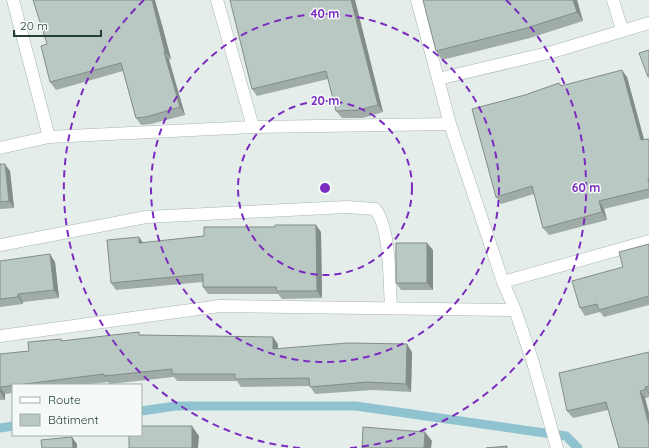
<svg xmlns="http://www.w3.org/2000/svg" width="649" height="448" font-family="Quicksand,sans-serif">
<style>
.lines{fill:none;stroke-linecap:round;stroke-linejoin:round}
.stream{stroke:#8fc3d0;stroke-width:9}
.minor-casing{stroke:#a7b5b1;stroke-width:13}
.minor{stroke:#fff;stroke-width:12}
.wall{fill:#a0aca8}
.shaded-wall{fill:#828c88}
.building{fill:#bac8c3;stroke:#828c88}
.ring{fill:none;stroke:#7b2cbf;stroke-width:2;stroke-dasharray:7 5}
.centre{fill:#7b2cbf;stroke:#f5faf8;stroke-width:2}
.ring-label{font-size:12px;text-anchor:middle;font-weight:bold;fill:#7b2cbf;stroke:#f5faf8;stroke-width:3;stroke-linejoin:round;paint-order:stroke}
</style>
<rect width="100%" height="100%" fill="#e4edea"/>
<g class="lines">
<path class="stream" d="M141 411 176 406H356L566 436 578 448
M0 428 13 426"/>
<defs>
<path id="minor" d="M13 0 49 137
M217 0 253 127
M417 0 450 124 503 282 515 310 532 359 557 448
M613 0 622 30
M438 79 552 52 649 23
M0 148 49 137 253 127 450 124
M0 245 146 217 347 207 375 209C391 229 389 282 391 308
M503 282 649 241
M0 336 220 306 515 310"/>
</defs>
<use href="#minor" class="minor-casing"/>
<use href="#minor" class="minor"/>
</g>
<path class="wall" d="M355 0 383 112 363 118H342L336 111 328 79 257 96 252 89Z
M577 0 583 21 530 38 442 60 436 51Z
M162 25 171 59 169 60 185 115 151 124 141 125 136 118 123 71 56 90 50 82Z
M627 77 644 139H649V198L604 209 607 220 549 235 543 228 534 194 501 204 496 197 525 95 559 83 562 86Z
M0 164 10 171 14 208 0 209Z
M321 232 322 298 282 299 278 294H208L203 287V282L116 290 111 283 139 237 142 243Z
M649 244V305L604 317 600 312 585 316 580 308Z
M433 250V290H401L396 283Z
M0 261 55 262 59 298 23 302V304L0 307Z
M141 335 278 344V349L412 352 411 392 373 390 315 394 310 386 241 387 237 381H177L174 377 109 384 108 382 81 385H13V393L5 394V400H0V354L29 351 61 339 62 341Z
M649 352V397L608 410 573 418 567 411Z"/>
<path class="shaded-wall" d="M152 0H155L162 25 171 59 165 52Z
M351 0H355L383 112 378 105Z
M573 0H577L583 21 577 12Z
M164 52 169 60 185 115 180 107Z
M622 70 627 77 646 147 641 140Z
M5 164 10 171 14 208 9 201Z
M599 201 604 209 607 220 602 212Z
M316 225 321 232 322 298 317 291Z
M139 237 144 244 139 243Z
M427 243 433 250V290L427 283Z
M50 254 55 262 59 298 54 290Z
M18 294 23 302V304L18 297Z
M273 337 278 344V356L273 349Z
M407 344 412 352 411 392 406 384Z
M0 387 5 394V400L0 392Z
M645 387 649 392V394L646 389Z
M640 391 645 398 649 413V425Z
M192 426 199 436 198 448H192Z
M425 432 432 441 431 448H424Z
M72 437 77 444V448H73Z"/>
<path class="building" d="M33 0H152L165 52H164L180 107 146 117 136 118 121 63 50 82 41 46 47 44Z
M230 0H351L378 105 358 110 336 111 326 71 252 89Z
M423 0H573L577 12 523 29 436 51Z
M649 50V77H648L639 53Z
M622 70 641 140 649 139V179H648L649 184V189L599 201 602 212 543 228 532 186 496 197 472 109 525 95 559 83 561 86Z
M0 164H5L9 201 0 202Z
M275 225H316L317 291H277L276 287H203V274L111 283 107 240 139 237V243L204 236V227H275Z
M396 243H427V283H396Z
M649 244V296L599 310 597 304 580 308 572 281 623 267 619 252Z
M50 254 54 290 18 294V297L0 299V261Z
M139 332V335L273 337V349L347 343 407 344 406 384 368 382 310 387 309 378 235 379V374H172V369L104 376V374L0 387V354L29 351 28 342 61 339V341Z
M649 352V386L645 387 646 389 640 391 649 425V448H619L606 402 567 411 559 373Z
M141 426H192V448H129V435H141Z
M363 427 425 432 424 448H362Z
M72 437 73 448H42L41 440Z
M507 446V448H486Z"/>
<g class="ring">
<circle cx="325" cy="188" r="87"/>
<circle cx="325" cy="188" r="174"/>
<path d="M300 448A261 261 0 0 1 144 0M506 0A261 261 0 0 1 350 448"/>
</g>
<circle cx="325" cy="188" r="6" class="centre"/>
<g class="ring-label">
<text x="325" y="18">40 m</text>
<text x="325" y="105">20 m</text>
<text x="586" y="192">60 m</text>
</g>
<rect x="12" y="384" width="130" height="52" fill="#f5faf8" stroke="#a1afab"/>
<rect x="20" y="397" width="20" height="6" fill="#ffffff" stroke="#a1afab"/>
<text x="48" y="404" font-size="12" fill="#243f38">Route</text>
<rect x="20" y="414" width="20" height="12" fill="#bac8c3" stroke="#a1afab"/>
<text x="48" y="424" font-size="12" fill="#243f38">Bâtiment</text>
<path d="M14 30v6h87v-6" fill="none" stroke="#243f38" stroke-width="2"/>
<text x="20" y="30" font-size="12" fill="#243f38" stroke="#f5faf8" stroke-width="3" paint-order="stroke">20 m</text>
</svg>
